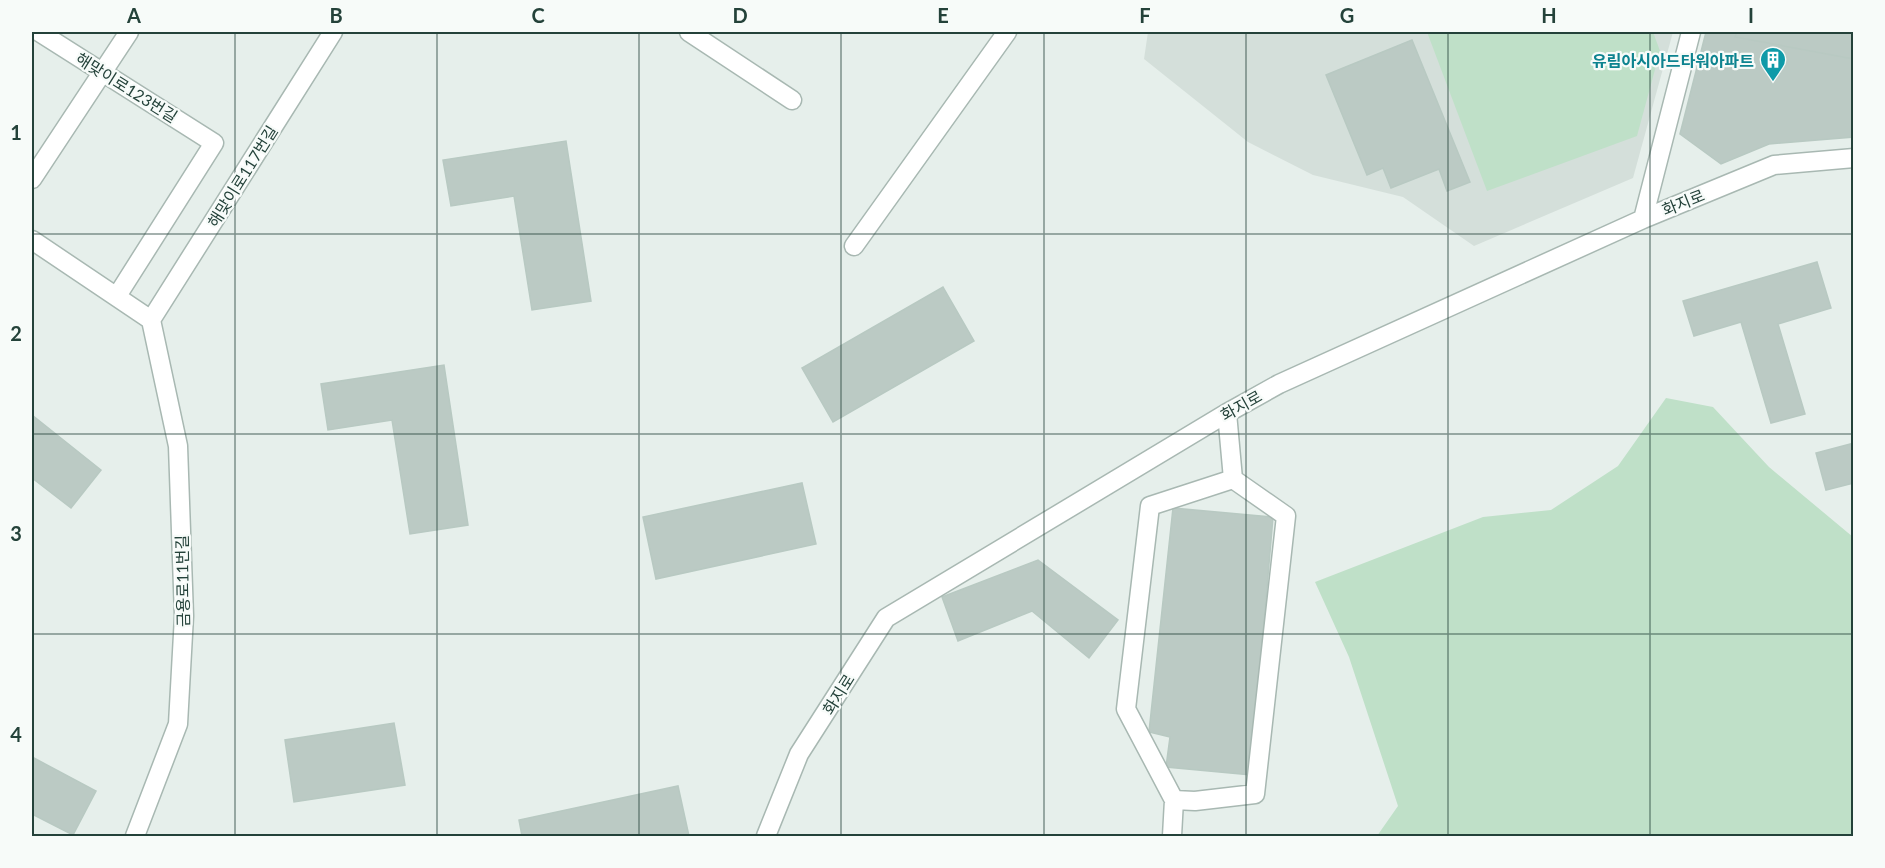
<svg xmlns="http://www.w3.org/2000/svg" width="1885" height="868" font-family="Lato,'Noto Sans KR',sans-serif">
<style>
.built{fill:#d4dfda}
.green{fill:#bfe0c8}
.building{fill:#bbcac4;stroke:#b8c9c2;stroke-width:1.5}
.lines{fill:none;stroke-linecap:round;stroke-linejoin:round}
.minor-casing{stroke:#a8b8b2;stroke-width:21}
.minor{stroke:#fff;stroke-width:18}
.grid{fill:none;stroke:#24423a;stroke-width:1.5;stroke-opacity:0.55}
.labels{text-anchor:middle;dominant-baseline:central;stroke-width:4.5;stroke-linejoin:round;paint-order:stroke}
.culture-label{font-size:16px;font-weight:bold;fill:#0d838f;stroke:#f7fbf9;text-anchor:end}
.street-label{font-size:16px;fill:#24423a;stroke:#f7fbf9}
.neatline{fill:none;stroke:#24423a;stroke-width:2}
.grid-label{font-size:20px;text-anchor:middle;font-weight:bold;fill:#24423a}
</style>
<rect width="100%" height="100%" fill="#e6efeb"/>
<path class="built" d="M1148 32H1673L1633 178 1474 246 1403 197 1313 175 1248 142 1144 59Z"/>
<path class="green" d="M1427 32H1653L1660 51 1637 136 1487 191Z
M1666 398 1713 407 1769 467 1853 537V836H1377L1398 806 1349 657 1315 582 1483 517 1551 510 1618 466Z"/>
<path class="building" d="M1706 32H1854V137L1769 144 1721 164 1680 134Z
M1737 32H1854V59L1735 37Z
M1412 40 1470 182 1447 191 1439 169 1391 188 1383 168 1367 175 1326 75Z
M566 141 591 301 532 310 514 196 451 206 443 160Z
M1817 262 1831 308 1778 324 1805 414 1771 423 1741 322 1694 336 1683 301Z
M943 287 974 341 833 422 802 368Z
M444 365 468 525 410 534 392 420 328 430 321 384Z
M32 415 101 470 71 508 32 478Z
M1854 443V483L1826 490 1816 453Z
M802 483 816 544 656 579 643 517Z
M1173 508 1273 517 1251 775 1166 767 1170 737 1149 732Z
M1038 560 1118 620 1089 658 1032 611 958 641 942 597Z
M394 723 405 785 294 802 285 740Z
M32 757 96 791 73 835 32 814Z
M678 786 689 836H522L519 820Z"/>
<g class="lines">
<defs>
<path id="minor" d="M39 32 214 143 117 296
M689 32 792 100
M32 179 129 32
M1643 219 1691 32
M32 240 151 320
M854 246 1007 32
M151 320 333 32
M1227 413 1233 479 1286 516 1255 794 1195 801 1174 800 1126 709 1150 506 1233 479
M135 836 178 724 184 616 178 446 151 320
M766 836 799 754 886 618 1227 413 1279 384 1643 219 1774 165 1854 158
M1172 836 1174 800"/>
</defs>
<use href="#minor" class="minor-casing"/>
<use href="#minor" class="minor"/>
</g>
<path class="grid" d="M235 32V836M437 32V836M639 32V836M841 32V836M1044 32V836M1246 32V836M1448 32V836M1650 32V836M32 234H1854M32 434H1854M32 634H1854"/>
<defs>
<symbol id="building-pin" viewBox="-11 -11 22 30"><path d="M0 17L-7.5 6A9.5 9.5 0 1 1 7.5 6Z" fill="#0f9aa8" stroke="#f7fbf9"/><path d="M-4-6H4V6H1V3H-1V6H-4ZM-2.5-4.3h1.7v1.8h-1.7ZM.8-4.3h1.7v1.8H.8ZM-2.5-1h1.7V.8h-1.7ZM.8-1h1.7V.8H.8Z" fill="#fff"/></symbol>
</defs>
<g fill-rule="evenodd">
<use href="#building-pin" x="1758" y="45" width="30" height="40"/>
</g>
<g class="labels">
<g class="culture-label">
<text x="1754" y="60">유림아시아드타워아파트</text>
</g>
<g class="street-label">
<text transform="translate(127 87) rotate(32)">해맞이로123번길</text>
<text transform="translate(242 176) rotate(-58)">해맞이로117번길</text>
<text transform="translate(1683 202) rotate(-22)">화지로</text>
<text transform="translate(1241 405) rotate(-29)">화지로</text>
<text transform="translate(182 581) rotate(-91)">금용로11번길</text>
<text transform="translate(838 694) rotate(-58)">화지로</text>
</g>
</g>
<rect width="1885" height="868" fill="none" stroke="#f7fbf9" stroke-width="66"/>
<rect x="33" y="33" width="1819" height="802" class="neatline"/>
<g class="grid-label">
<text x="134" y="23">A</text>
<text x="336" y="23">B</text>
<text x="538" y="23">C</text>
<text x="740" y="23">D</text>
<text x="943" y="23">E</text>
<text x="1145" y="23">F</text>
<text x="1347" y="23">G</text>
<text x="1549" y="23">H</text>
<text x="1751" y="23">I</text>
<text x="16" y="140">1</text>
<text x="16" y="341">2</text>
<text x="16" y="541">3</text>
<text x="16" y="742">4</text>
</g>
</svg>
